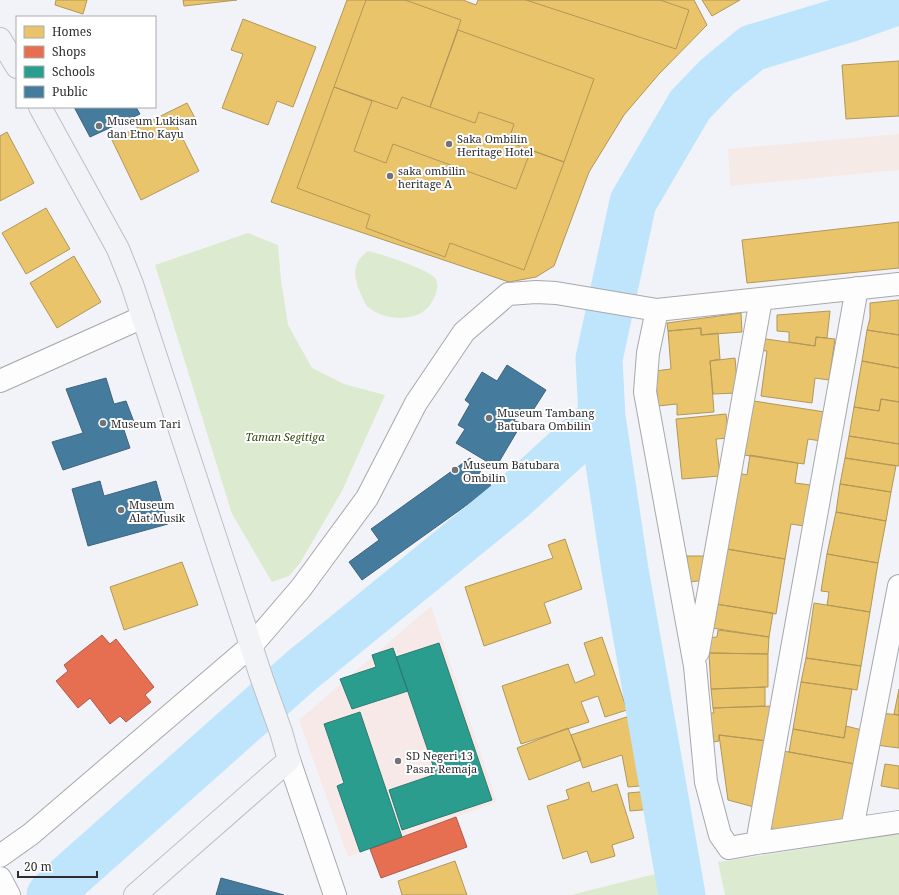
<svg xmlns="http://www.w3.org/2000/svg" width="899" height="895" font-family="'Noto Serif',serif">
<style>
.industrial{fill:#f6eae6}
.education{fill:#f6e9e7}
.green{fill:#dcebcf}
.homes{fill:#e9c46a;stroke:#b19759}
.shops{fill:#e76f51;stroke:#af5b47}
.schools{fill:#2a9d8f;stroke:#2b7b73}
.public{fill:#457b9d;stroke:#3e647d}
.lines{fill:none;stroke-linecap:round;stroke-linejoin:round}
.river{stroke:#bee5fb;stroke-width:47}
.minor-casing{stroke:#a7a8ac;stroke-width:24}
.major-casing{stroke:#bdbec8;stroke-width:24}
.minor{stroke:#fdfdfe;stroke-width:22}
.major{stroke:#f2f3f7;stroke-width:22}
.poi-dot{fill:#727277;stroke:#fff;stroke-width:1.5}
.labels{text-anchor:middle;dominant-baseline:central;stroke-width:4;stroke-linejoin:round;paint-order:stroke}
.poi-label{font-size:11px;fill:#2d2d31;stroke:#fff;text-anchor:start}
.park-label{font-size:11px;font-style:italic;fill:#2f460c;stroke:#fff}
</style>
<rect width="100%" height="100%" fill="#f2f3f8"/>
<path class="industrial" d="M899 134V170L730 186 728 149Z"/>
<path class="education" d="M431 606 497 802 348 857 299 720Z"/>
<path class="green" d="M248 233 278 245 281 280 288 325 312 368 344 384 385 395 342 491 300 563 289 576 272 582 232 514 155 265Z
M368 251C379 253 430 270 435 278 439 284 437 292 434 298 431 305 425 312 417 315 401 321 381 318 368 307 365 305 364 300 362 297 354 279 350 264 368 251Z
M899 834V895H725L718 862Z
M659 873 662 895H571Z"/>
<path class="homes" d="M56 0H87L83 14 55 5Z
M183 0H237L184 6Z
M347 0H463L476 5 478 0H694L707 25 659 74 624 115 589 172 554 266 536 277 509 282 271 202Z
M366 0H405L461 20 430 107 402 97 397 109 334 87Z
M526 0H660L689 10 676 49Z
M702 0H740L712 16Z
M243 19 316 47 293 107 277 101 268 125 222 108 243 54 231 50Z
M458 30 594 79 564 162 508 142 514 124 479 112 475 123 430 107Z
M899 61V116L846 119 842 65Z
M334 87 372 101 354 151 386 163 393 144 516 189 531 150 564 162 524 270 450 243 445 257 366 228 370 215 297 188Z
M187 103 195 118 177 127 199 171 141 200 112 140Z
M7 132 34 183 0 201V136Z
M46 208 70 249 26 274 2 233Z
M899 222V268L747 283 742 240Z
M74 256 101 302 57 328 30 283Z
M899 300V335L867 330 870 318V303Z
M830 311 827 338 816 337 815 346 789 342V332L777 331V315Z
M741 313 742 332 701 335V328L668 331 667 323Z
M701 328V335L718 333 720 359 710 361 714 412 677 415V404L658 406 655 371 671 369 668 331Z
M867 330 899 335V368L862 361Z
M816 337 835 339 829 380 815 378 812 403 761 396 767 351 758 350 759 338 815 346Z
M735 358 738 393 713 394 710 361Z
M862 361 899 368V402L881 399 879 411 854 407Z
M881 399 899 402V444L849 436 854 407 879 411Z
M747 400 825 412 821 441 808 439 804 464 744 455Z
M726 414 729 438 716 439 720 476 682 479 676 419Z
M849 436 899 444V466L845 458Z
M750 455 798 463 795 483 811 485 804 526 791 524 785 559 721 548 734 472 747 475Z
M845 458 896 466 891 492 840 484Z
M840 484 891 492 886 521 836 512Z
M836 512 886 521 878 563 827 554Z
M565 539 582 589 544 603 551 623 484 646 465 587 553 558 548 545Z
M721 548 785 559 776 614 716 604Z
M827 554 878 563 870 612 827 605 829 592 821 591Z
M687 556H708V580L688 582Z
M182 562 198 605 124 630 110 587Z
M814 603 870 612 861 666 806 658Z
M716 604 773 613 769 637 712 628Z
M718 630 769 637 768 654 709 653 708 638 717 637Z
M602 637 627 710 605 717 598 696 581 702 589 722 521 744 502 686 568 664 575 683 595 675 584 643Z
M709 653 768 654V687L711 689Z
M806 658 861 666 857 690 801 682Z
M801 682 852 689 844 738 793 729Z
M765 687V706L713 708 711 689Z
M899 689V715L894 714Z
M776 706 767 741 719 735V741L714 742 710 713H714L713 708Z
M642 712 651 785 628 787 622 755 583 768 571 735Z
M880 713 899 715V748L876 745Z
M846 726 862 730 855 764 789 752 793 729 844 738Z
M568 728 581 760 529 780 517 748Z
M719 735 767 741 754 807 728 800Z
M778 750 855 764 845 823 773 830 766 818Z
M885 764 899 766V789L881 786Z
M589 782 592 792 617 784 634 838 612 845 615 856 591 863 587 851 563 859 547 806 569 799 566 790Z
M651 791 652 809 630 811 628 793Z
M455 861 467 895H402L398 881Z"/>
<path class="shops" d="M102 635 110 644 116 639 154 687 145 695 151 702 126 722 120 716 110 724 90 698 78 708 56 681 68 671 64 665Z
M456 817 467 847 381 878 370 849Z"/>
<path class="schools" d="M439 643 492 800 402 830 389 790 436 774 396 657Z
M393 648 408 691 352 709 340 679 376 667 372 655Z
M360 712 402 837 360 852 337 786 344 783 324 724Z"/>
<path class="public" d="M74 107H136L140 114 90 137Z
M507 365 546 390 530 415 521 410 514 421 522 423 496 467 456 443 465 429 458 425 470 404 465 400 482 372 497 381Z
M106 378 114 404 126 401 134 422 122 424 130 448 63 470 52 442 83 433 66 389Z
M470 458 492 487 362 580 349 562 379 540 371 529Z
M100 481 104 496 156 481 168 524 88 546 72 489Z
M221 878 284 895H216Z"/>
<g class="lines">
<path class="river" d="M50 895 69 877 302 670 512 499 602 417
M682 895 625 570 602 417 599 359 633 202 690 105 717 77 752 48 848 19 899 1"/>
<defs>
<path id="minor" d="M857 288 757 843 899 822
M657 310 648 353 645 392 695 666 706 782 720 835 729 848 757 843
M0 381 143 317
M698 652 761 299
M289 760 335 895
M852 829 899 586
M0 856 31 834 252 645 301 588 367 498 416 403 464 332 508 294 536 292 556 293 657 310 899 284
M0 878 9 895"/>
<path id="major" d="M0 39 17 67
M40 107 118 249 132 284 262 679 281 732 289 760 135 895"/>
</defs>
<use href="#minor" class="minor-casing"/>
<use href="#major" class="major-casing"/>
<use href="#minor" class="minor"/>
<use href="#major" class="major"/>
</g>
<g class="poi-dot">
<circle cx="99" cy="126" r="4"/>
<circle cx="449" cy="144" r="4"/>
<circle cx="390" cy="176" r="4"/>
<circle cx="489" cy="418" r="4"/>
<circle cx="103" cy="423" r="4"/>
<circle cx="455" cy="470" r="4"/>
<circle cx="121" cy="510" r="4"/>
<circle cx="398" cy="761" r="4"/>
</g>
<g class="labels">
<g class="poi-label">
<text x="107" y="120">Museum Lukisan<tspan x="107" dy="13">dan Etno Kayu</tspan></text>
<text x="457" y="138">Saka Ombilin<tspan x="457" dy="13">Heritage Hotel</tspan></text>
<text x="398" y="170">saka ombilin<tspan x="398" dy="13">heritage A</tspan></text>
<text x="497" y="412">Museum Tambang<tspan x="497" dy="13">Batubara Ombilin</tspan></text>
<text x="111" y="423">Museum Tari</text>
<text x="463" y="464">Museum Batubara<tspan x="463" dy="13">Ombilin</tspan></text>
<text x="129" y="504">Museum<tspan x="129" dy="13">Alat Musik</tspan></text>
<text x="406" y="755">SD Negeri 13<tspan x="406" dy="13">Pasar Remaja</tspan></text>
</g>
<g class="park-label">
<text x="285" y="436">Taman Segitiga</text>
</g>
</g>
<rect x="16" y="16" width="140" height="92" fill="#ffffff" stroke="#ababad"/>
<rect x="24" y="26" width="20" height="12" fill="#e9c46a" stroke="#ababad"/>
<text x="52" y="36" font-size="12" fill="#2d2d31">Homes</text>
<rect x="24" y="46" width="20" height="12" fill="#e76f51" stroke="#ababad"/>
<text x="52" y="56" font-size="12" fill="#2d2d31">Shops</text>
<rect x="24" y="66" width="20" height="12" fill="#2a9d8f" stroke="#ababad"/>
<text x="52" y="76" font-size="12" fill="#2d2d31">Schools</text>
<rect x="24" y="86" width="20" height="12" fill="#457b9d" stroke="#ababad"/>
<text x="52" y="96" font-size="12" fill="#2d2d31">Public</text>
<path d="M18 871v6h79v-6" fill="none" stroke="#2d2d31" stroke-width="2"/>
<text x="24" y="871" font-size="12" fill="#2d2d31" stroke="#ffffff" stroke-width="3" paint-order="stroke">20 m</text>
</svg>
